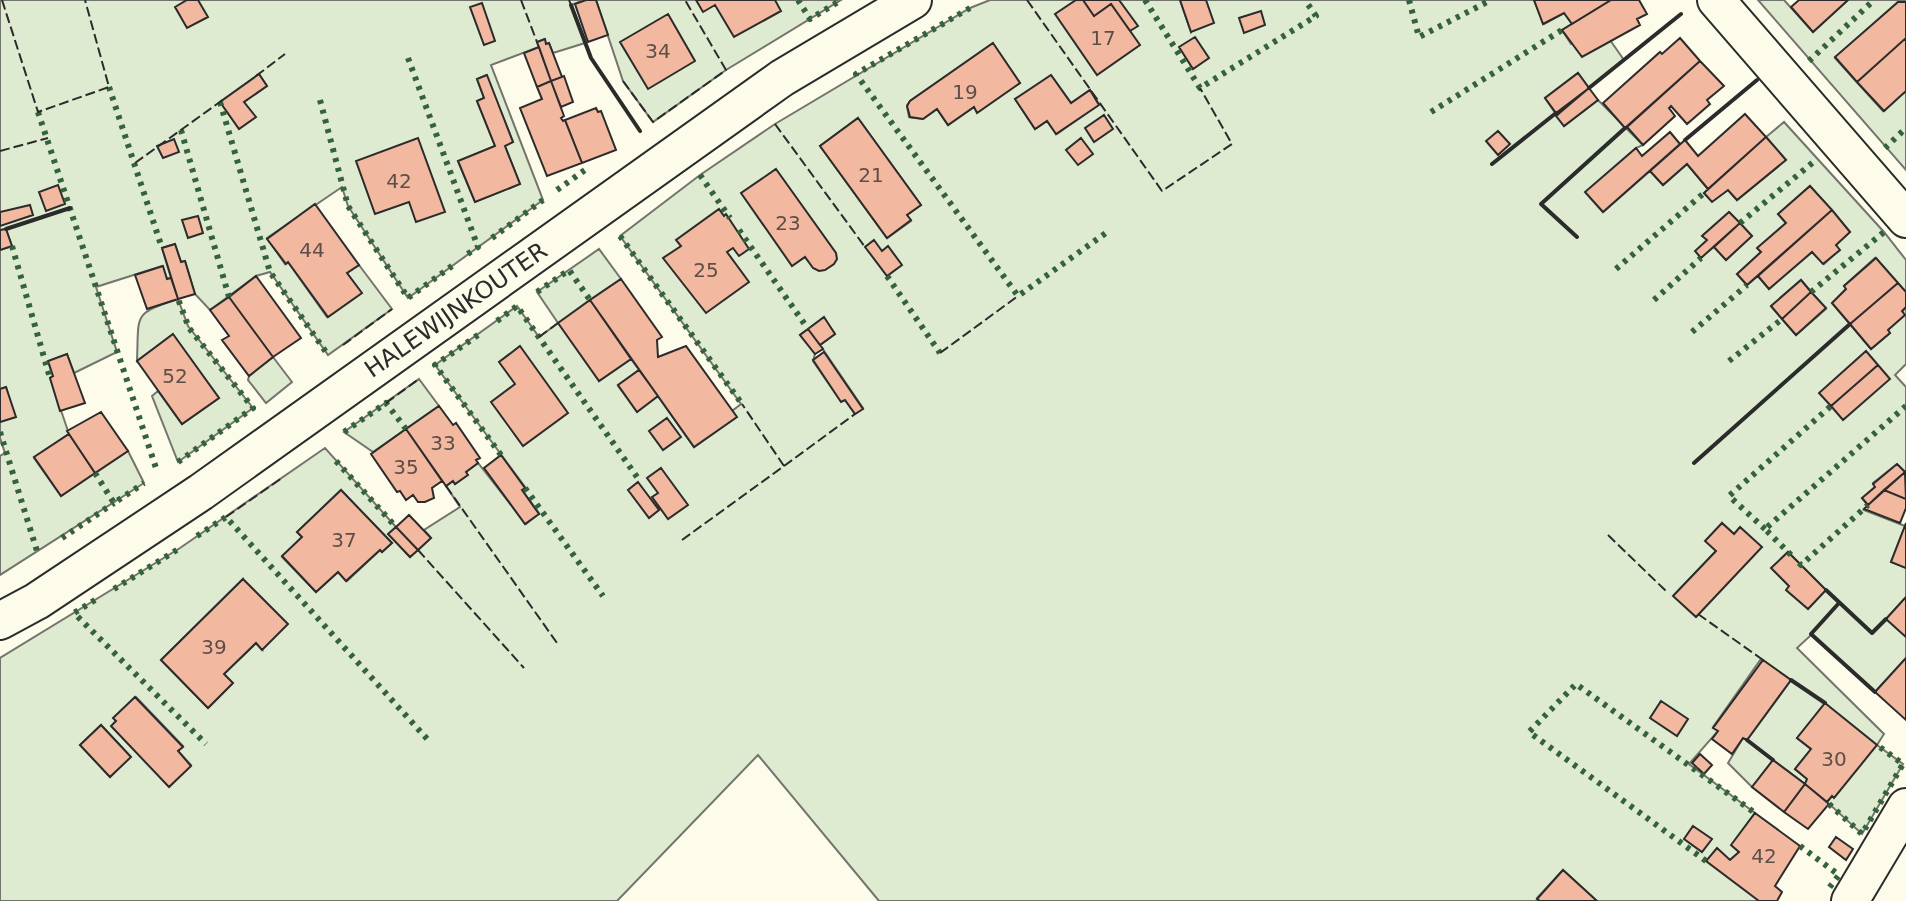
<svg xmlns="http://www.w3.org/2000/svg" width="1906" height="901" font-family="'DejaVu Sans',sans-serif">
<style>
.green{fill:#deebd1;stroke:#74746e;stroke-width:2;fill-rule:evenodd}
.building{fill:#f2b8a0;stroke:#2b2b2b;stroke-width:2}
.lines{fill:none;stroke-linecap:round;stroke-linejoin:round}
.minor-casing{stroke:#2b2b2b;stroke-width:40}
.minor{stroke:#fdfbea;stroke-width:36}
.hedge{stroke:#34623c;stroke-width:6;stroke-dasharray:4 6;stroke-linecap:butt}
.fence{stroke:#2b2b2b;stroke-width:2;stroke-dasharray:10 4;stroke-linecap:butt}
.wall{stroke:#2b2b2b;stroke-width:4}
.labels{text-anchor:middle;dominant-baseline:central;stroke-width:6;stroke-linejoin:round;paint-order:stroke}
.number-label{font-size:20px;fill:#5d4e48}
.street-label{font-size:24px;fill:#2b2b2b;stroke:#fdfbea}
</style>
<rect width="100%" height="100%" fill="#fdfbea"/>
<path class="green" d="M0 0H584L571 5 585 43 553 53 549 43 546 44 544 39 537 42 539 47 491 65 543 200 408 298 348 206 342 187 267 238 285 264 288 262 327 317 361 293 347 273 359 265 392 309 328 355 270 272 256 276 210 310 195 294 185 261 181 262 175 244 162 248 171 278 167 279 162 266 96 287 117 352 74 373 67 354 48 361 53 376 50 378 69 434 34 458 61 496 128 451 144 483 0 575V456L5 453 0 438V422L15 417 6 387 0 389V250L12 246 6 229 0 230ZM259 74 267 86 244 102 255 117 239 128 220 102ZM486 75 513 142 505 146 520 184 475 202 458 161 495 146 477 101 484 98 477 79Z
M596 0H841L726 70 653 122 623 81Z
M990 0H1180L1191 32 1206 0H1534L1544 24 1564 13 1572 24 1562 30 1571 44 1610 40 1624 60 1589 88 1578 73 1545 98 1564 126 1598 100 1643 145 1636 148 1586 192 1603 212 1650 171 1663 185 1687 164 1708 189 1704 193 1712 201 1728 190 1737 200 1786 160 1766 137 1784 122 1884 232 1906 260V292L1875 258 1844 286 1846 289 1832 303 1871 349 1890 333 1888 330 1906 307V364L1895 375 1906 387V473L1897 464 1873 483 1875 487 1862 498 1868 505 1864 510 1905 526 1891 562 1906 568V597L1886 619 1906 637V658L1875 692 1811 635 1797 648 1884 734 1877 745 1903 764 1862 834 1827 802 1832 796 1825 704 1797 738 1811 749 1795 769 1807 779 1805 784 1773 760 1752 787 1728 763 1743 738 1747 740 1791 680 1761 659 1713 727 1718 731 1689 764 1755 813 1732 845 1739 852 1730 860 1759 901H1597L1563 870 1537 898 1540 901H879L758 755 617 901H0V658L180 548 325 448 396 527 389 534 410 557 431 538 424 530 460 507 446 486 453 481 455 484 467 475 466 472 478 463 526 524 539 513 522 490 525 487 435 365 517 306 539 337 558 323 537 292 599 249 621 279 590 300 599 381 631 359 639 370 618 386 637 411 658 396 694 447 736 417 732 411 741 404 620 236 700 175 775 124 970 8ZM993 44 1020 83 978 112 974 107 948 125 937 109 923 119 909 117 907 106 910 101ZM1051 75 1071 103 1090 90 1099 104 1057 134 1047 121 1035 129 1015 99ZM858 118 921 205 907 215 911 221 887 238 820 146ZM776 170 835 253 833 264C819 274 815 270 805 257L792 265ZM1810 186 1850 232 1836 245 1839 250 1824 264 1812 252 1769 289 1758 276 1747 285 1737 274 1761 252 1758 248 1786 223 1778 214ZM1729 212 1752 236 1726 260 1714 247 1701 257 1707 240 1703 235ZM1801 280 1826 309 1796 335 1771 306ZM824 318 835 334 820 345 863 408 855 414 845 400 841 401 813 361 815 354 800 335ZM341 490 392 543 382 552 380 550 347 581 338 572 316 592 282 557 302 537 297 532ZM1722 523 1734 534 1740 528 1761 547 1674 595 1716 551ZM1788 552 1826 590 1808 608 1787 590 1789 586 1772 568ZM243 579 262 649 256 643 224 674 232 684 208 708 161 660ZM136 697 183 746 178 751 191 765 170 786 112 727 116 721 114 718ZM101 725 130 756 110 777 80 745Z
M1758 0H1784L1813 32 1848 0H1906L1898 2 1835 58 1883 111 1906 91V170Z
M178 299 188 326 253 408 178 462 152 396 158 391 182 424 219 398 173 335 137 361C139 314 132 314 178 299Z
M273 357 292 382 266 403 248 380 249 376Z
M419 379 439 406 373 452 344 432Z"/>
<path class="building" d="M187 0H198L208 17 187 28 175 7Z
M586 0H596L608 35 588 42 575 4Z
M696 0H775L781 11 734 37 715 5 703 12Z
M1076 0H1083L1094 16 1111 4 1140 45 1097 75 1055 14Z
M1083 0H1119L1138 26 1130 31 1111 4 1094 16Z
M1180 0H1206L1214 23 1191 32Z
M1534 0H1611L1572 24 1564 13 1543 24Z
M1611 0H1639L1647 14 1637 19 1640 25 1582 57 1562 30Z
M1799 0H1848L1813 32 1791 7Z
M1898 2H1906V38L1857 82 1835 57Z
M482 3 495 41 484 45 470 7Z
M1261 11 1265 25 1244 33 1239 18Z
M668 14 695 61 648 89 620 42Z
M1195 37 1209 58 1193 69 1179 47Z
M1680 38 1700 61 1625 128 1603 103 1660 52 1662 54Z
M1906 38V91L1884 111 1857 82Z
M545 39 546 44 549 43 562 77 551 81 537 42Z
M993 43 1020 83 977 113 974 107 948 125 937 109 923 119 910 117 907 106 910 101Z
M539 47 551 81 537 87 524 53Z
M1700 61 1724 86 1707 100 1710 104 1687 124 1671 106 1669 108 1675 116 1643 145 1627 127Z
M1578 73 1589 88 1556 113 1545 98Z
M259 74 267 86 244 102 256 117 239 129 220 102Z
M487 75 513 142 505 146 520 184 475 202 458 161 495 146 477 101 484 98 477 79Z
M1051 75 1071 103 1090 90 1099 105 1056 134 1047 121 1035 129 1015 99Z
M564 76 573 102 561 107 551 81Z
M551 81 564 116 561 118 563 121 565 120 582 163 547 176 520 108 542 99 537 87Z
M1589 88 1598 100 1564 126 1556 116Z
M596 108 598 112 601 111 616 150 582 163 565 120Z
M1745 114 1766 137 1708 189 1687 164 1663 185 1650 171 1685 140 1698 156Z
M1104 115 1113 129 1094 142 1085 128Z
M858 118 921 205 907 215 911 220 887 238 820 146Z
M1498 131 1510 144 1498 155 1486 141Z
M1670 132 1680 144 1603 212 1585 192 1636 148 1642 156Z
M1766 137 1786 160 1737 200 1728 190 1712 202 1704 193Z
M418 138 445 212 416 222 409 202 375 214 356 161Z
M1081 138 1093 154 1078 165 1066 150Z
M174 139 179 152 163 158 157 146Z
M776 169 836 253 837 259 834 264 825 270 819 271 813 268 805 257 792 266 741 193Z
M58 185 65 204 46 211 39 192Z
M1810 186 1832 210 1747 285 1737 274 1761 252 1757 248 1786 223 1778 214Z
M315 204 359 265 347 273 362 293 328 317 288 262 286 264 267 239Z
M30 205 33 215 0 226V212Z
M719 209 724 216 726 214 749 249 739 256 733 248 727 252 749 282 706 313 663 258 681 246 676 240Z
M1832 210 1850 232 1836 245 1840 250 1823 264 1812 252 1769 289 1758 276Z
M1729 212 1740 223 1701 258 1695 251 1707 240 1702 236Z
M198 216 203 233 188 238 182 220Z
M1740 223 1752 236 1726 260 1714 247Z
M6 229 12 246 0 250V230Z
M874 240 882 251 888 246 902 265 887 276 865 247Z
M175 244 181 262 185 261 195 294 178 299 162 248Z
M1876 258 1898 283 1850 324 1832 303 1846 289 1844 286Z
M163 266 167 279 171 278 178 299 147 309 135 275Z
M256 276 301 338 273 357 229 297Z
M621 279 662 337 657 340 658 357 686 346 737 417 694 447 590 300Z
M1801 280 1811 292 1782 319 1771 306Z
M1898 283 1906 292V307L1902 311 1905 315 1888 330 1890 333 1871 349 1850 324Z
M1811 292 1826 308 1796 335 1782 319Z
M229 297 273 357 249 376 222 340 229 336 210 310Z
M590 300 631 359 599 381 558 323Z
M824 317 835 334 820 345 808 329Z
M808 329 823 349 815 354 800 335Z
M173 334 219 398 182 424 137 361Z
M520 346 568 413 523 446 491 402 515 384 499 362Z
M1866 351 1878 365 1831 406 1819 393Z
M824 352 863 409 855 414 845 400 841 402 813 360Z
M67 354 85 403 60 411 50 378 53 376 48 361Z
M1878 365 1890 379 1843 420 1831 406Z
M639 370 658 396 637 412 618 385Z
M6 387 16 417 0 422V389Z
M439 406 453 425 456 423 480 458 476 460 478 463 466 472 468 475 455 484 453 481 446 486 406 429Z
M101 412 128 451 95 473 67 431Z
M667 418 681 437 663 450 649 431Z
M406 429 442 481 432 488 434 498 425 502H418L413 495 406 500 400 491 397 492 371 454Z
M69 434 95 473 61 496 34 457Z
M501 455 525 488 522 490 539 514 525 524 484 468Z
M1897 464 1905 472 1868 505 1862 498 1875 487 1873 484Z
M661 468 688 505 668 519 652 497 658 493 647 478Z
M1905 472 1906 499 1884 490Z
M638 482 659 510 649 518 628 490Z
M341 490 392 543 382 552 380 550 346 581 338 572 316 592 282 556 302 537 297 532Z
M1884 490 1906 499V508L1900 523 1864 509Z
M409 515 431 538 418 550 396 527Z
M1722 523 1734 534 1740 527 1762 547 1696 617 1673 596 1716 551 1705 541Z
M1906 523V568L1891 562Z
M396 527 418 550 410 557 388 534Z
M1788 552 1826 590 1808 609 1786 590 1789 586 1771 568Z
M243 579 288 624 262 650 256 643 224 674 233 683 208 708 161 660Z
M1906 597V637L1886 619Z
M1906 658V720L1875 692Z
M1763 660 1791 680 1747 740 1743 738 1732 754 1712 739 1718 731 1713 728Z
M135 697 183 747 178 751 191 766 169 787 111 726 116 721 113 718Z
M1661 701 1688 719 1677 736 1650 718Z
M1825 703 1877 745 1834 798 1832 796 1827 802 1805 784 1807 779 1795 769 1811 749 1797 738Z
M101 725 131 757 110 777 80 745Z
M1700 754 1712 765 1704 774 1692 763Z
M1773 760 1805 784 1784 812 1752 787Z
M1805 784 1829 804 1808 829 1784 812Z
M1755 813 1800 846 1775 886 1782 892 1777 901H1759L1706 861 1717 848 1730 860 1739 852 1731 845Z
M1693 826 1712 839 1702 852 1684 839Z
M1836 837 1853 849 1846 860 1829 847Z
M1563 870 1597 901H1540L1537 899Z"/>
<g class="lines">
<defs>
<path id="minor" d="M1716 0 1906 219
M0 621 37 601 201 492 782 78 913 0
M1850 901 1906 807"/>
</defs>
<use href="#minor" class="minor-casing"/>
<use href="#minor" class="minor"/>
<path class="hedge" d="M798 0 810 19 838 2
M1145 0 1200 88 1316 16 1305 0
M1409 0 1419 37 1491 0
M970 8 856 74 1018 296 1110 230
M408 58 478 247 466 255
M1809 61 1874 0
M109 87 162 248
M320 100 348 206 408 298 452 266
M220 102 270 272 328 355
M38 112 157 471
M1431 112 1562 30
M181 130 229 297
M1885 148 1906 128
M700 175 730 218
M557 190 585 170
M1740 223 1817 159
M739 230 808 329
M620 236 742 404
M492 238 543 200
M12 246 50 378
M1616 269 1704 193
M887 276 940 353
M537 292 569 270 590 300
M1811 292 1884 232
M1654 300 1701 258
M497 321 517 306 637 477
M1692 332 1747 285
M478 335 435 365 501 455
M1729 361 1782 319
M0 432 37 551
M344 432 386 403 406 429
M336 461 396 527
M178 462 253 408 189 328 178 299
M95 473 114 503 144 483
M525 488 603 596
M1765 529 1729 496 1831 406
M197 536 226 517 429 741
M62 538 114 503
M1791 555 1765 529 1906 406
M1799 563 1801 565 1868 505
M114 589 180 548
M95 600 74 613 206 744
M1829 804 1862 834 1903 764 1877 745
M1800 846 1839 875 1826 892
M1706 861 1529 732 1576 684 1755 813"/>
<path class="fence" d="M2 0 38 112 109 87 85 0
M521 0 537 42
M569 0 571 5
M1027 0 1162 191 1232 144 1200 88
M256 76 285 54
M623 81 653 122 726 70 685 0
M775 124 865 247
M0 151 48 138
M135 163 224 99
M539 337 558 323
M343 345 392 309
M940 353 1018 296
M386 403 419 379
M784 466 855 414
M446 486 557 643
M226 517 282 478
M1608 535 1667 592
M682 540 784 466 742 404
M418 550 524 668
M1698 614 1763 660"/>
<path class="wall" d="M571 5 591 58 640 131
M1589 88 1681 14
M1685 140 1757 80
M1492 164 1556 113
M6 229 70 208
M1577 237 1541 204 1625 128
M1694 463 1850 324
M1826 590 1872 633 1886 619
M1839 603 1811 634 1875 692
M1791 680 1825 703
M1747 740 1773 760"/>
</g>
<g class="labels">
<g class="number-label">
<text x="1103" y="38">17</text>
<text x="658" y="51">34</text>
<text x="965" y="92">19</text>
<text x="871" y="175">21</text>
<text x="399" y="181">42</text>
<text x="788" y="223">23</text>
<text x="312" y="250">44</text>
<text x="706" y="270">25</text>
<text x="175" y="376">52</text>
<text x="443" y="443">33</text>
<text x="406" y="467">35</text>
<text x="344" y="540">37</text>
<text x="214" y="647">39</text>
<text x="1834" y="759">30</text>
<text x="1764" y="856">42</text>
</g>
<g class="street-label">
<text transform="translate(456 310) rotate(-35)">HALEWIJNKOUTER</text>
</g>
</g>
</svg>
